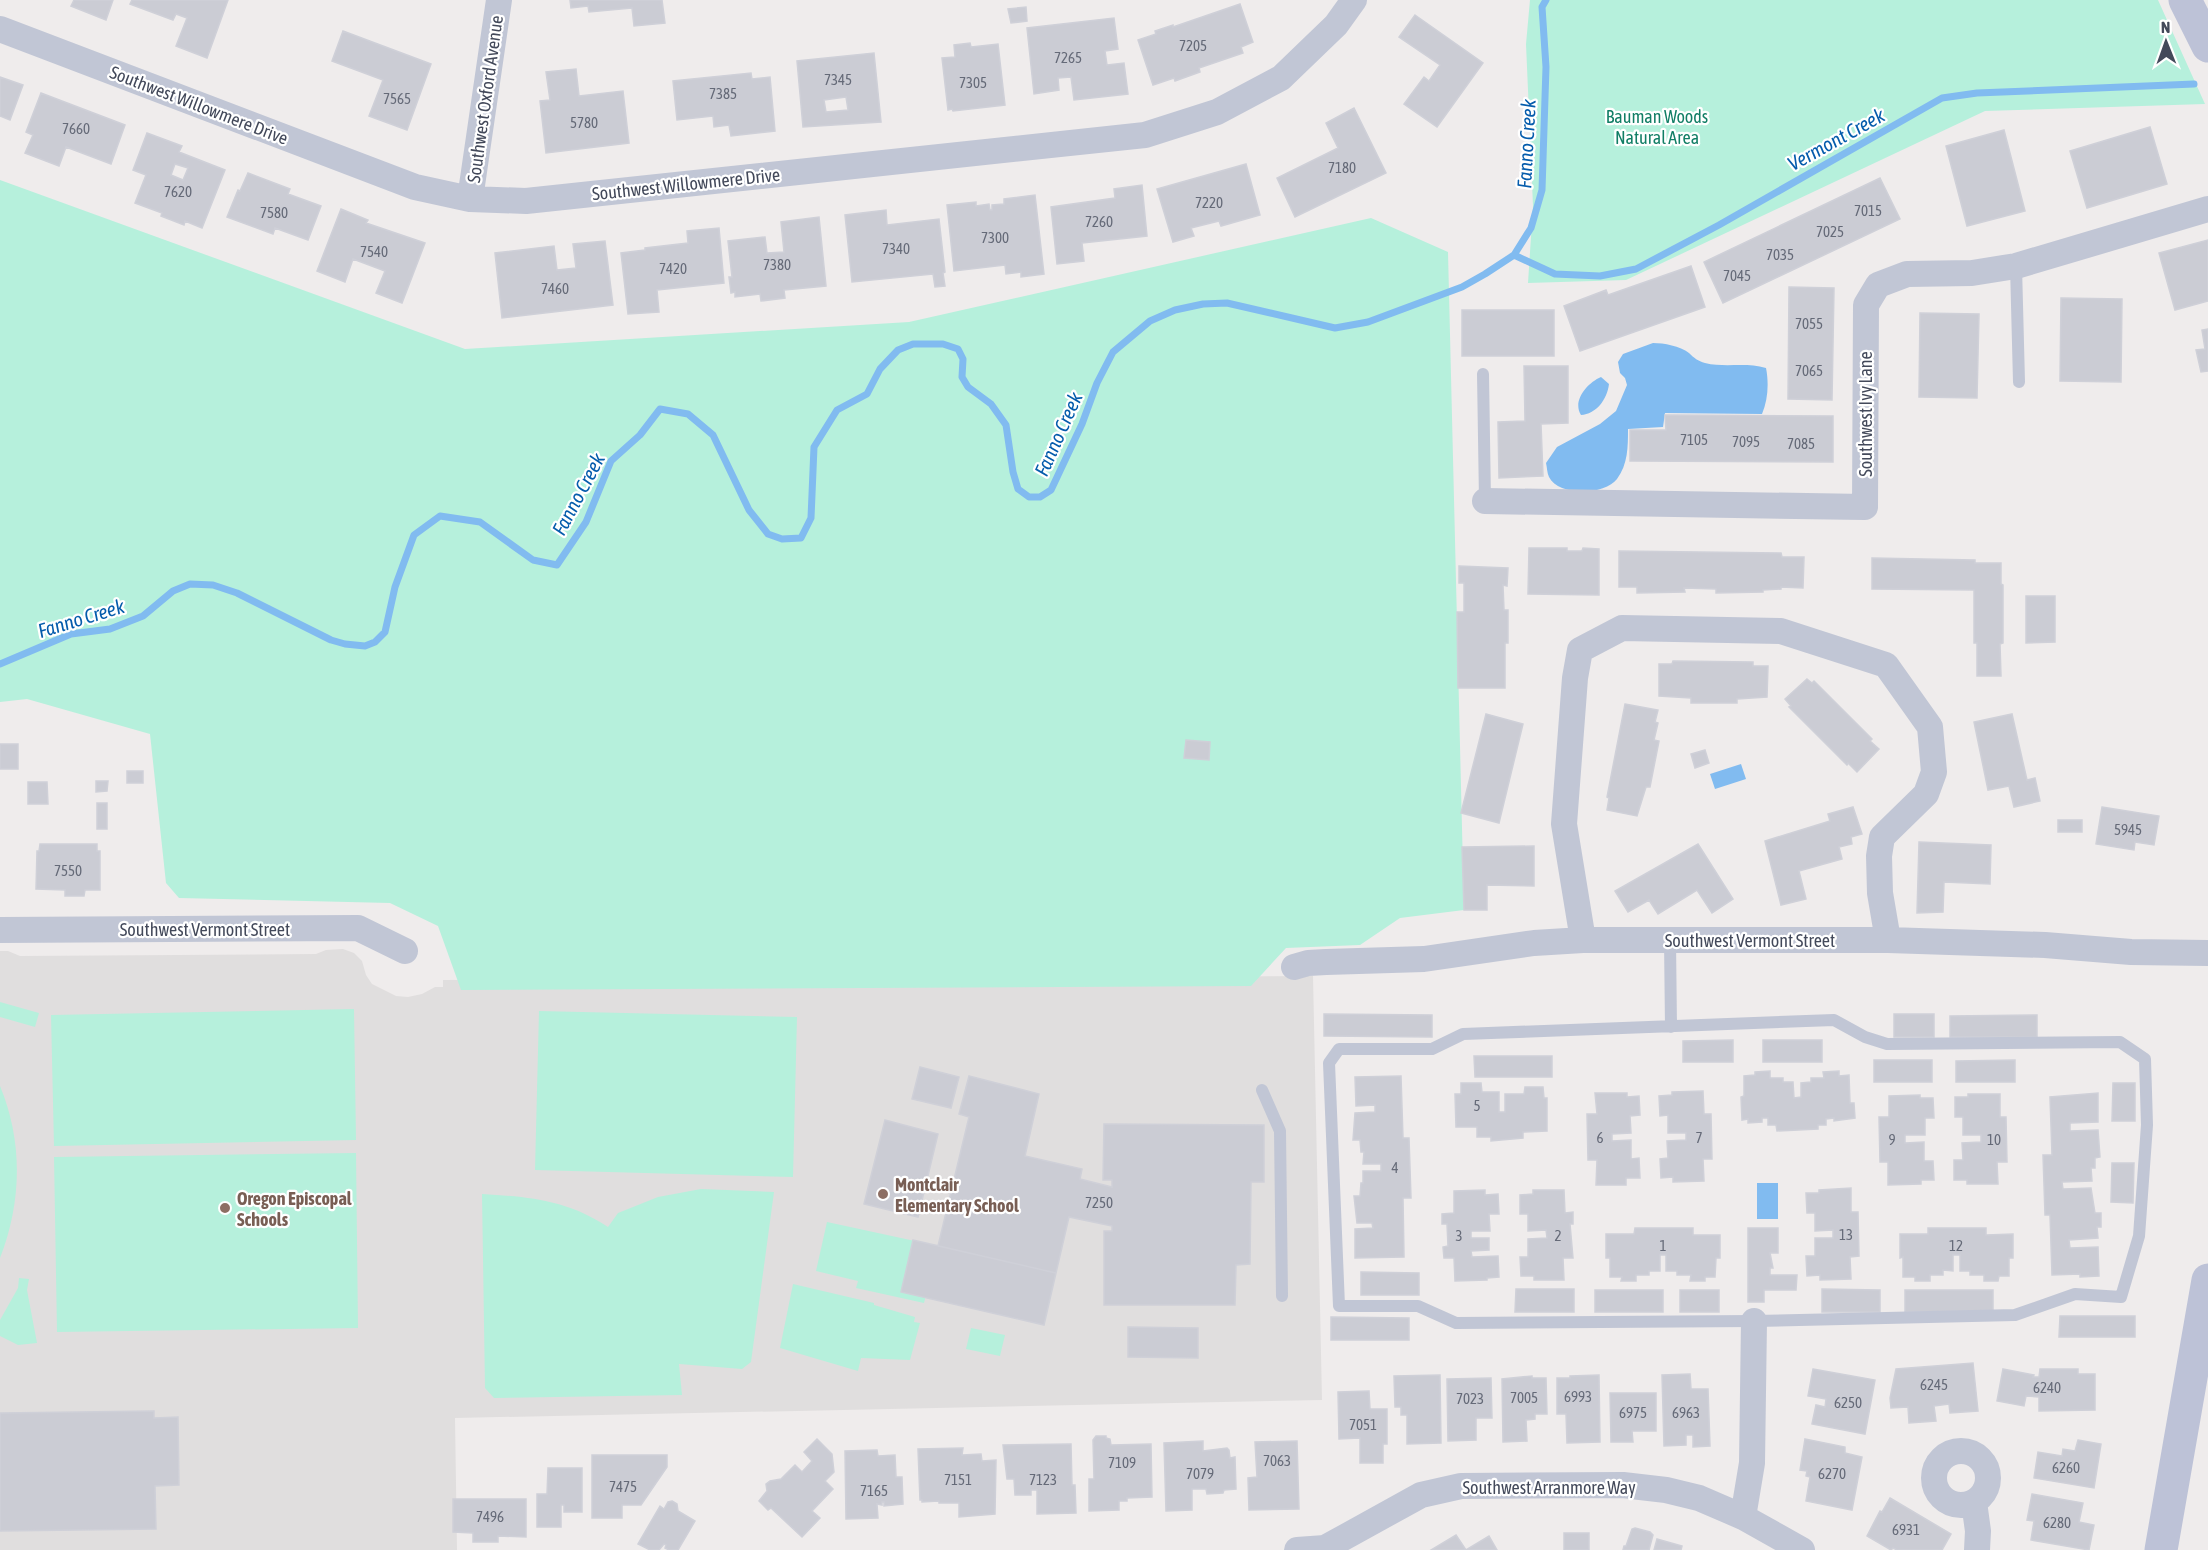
<svg xmlns="http://www.w3.org/2000/svg" width="2208" height="1550" font-family="'Asap Condensed',sans-serif">
<style>
.education{fill:#e0dede}
.green{fill:#b6f0dc}
.water{fill:#81bbf0}
.lines{fill:none;stroke-linecap:round;stroke-linejoin:round}
.stream{stroke:#81bbf0;stroke-width:7}
.building{fill:#cbccd4;stroke:#cfd0d8;stroke-width:1.5;fill-rule:evenodd}
.lane{stroke:#c1c6d5;stroke-width:12}
.street{stroke:#c1c6d5;stroke-width:26}
.secondary{stroke:#bdc2d7;stroke-width:33}
.education-dot{fill:#8d6e63;stroke:#fff;stroke-width:2}
.labels{text-anchor:middle;dominant-baseline:central;stroke-width:4.5;stroke-linejoin:round;paint-order:stroke}
.number-label{font-size:15px;fill:#656a78}
.street-label{font-size:18px;fill:#43495a;stroke:#fff}
.park-label{font-size:18px;fill:#117e65;stroke:#fff}
.education-label{font-size:18px;font-weight:bold;fill:#785e54;stroke:#fff;text-anchor:start}
.water-label{font-size:20px;font-style:italic;fill:#055cac;stroke:#fff}
</style>
<rect width="100%" height="100%" fill="#efecec"/>
<path class="education" d="M343 949 354 953 362 961 366 975 372 984 396 996 408 997 422 994 435 987H443V980L1313 976 1322 1400 455 1418 457 1550H0V951H8L20 956 316 954 326 950Z"/>
<path class="green" d="M1530 0H2158L2205 104 1985 111 1626 280 1528 283 1533 206 1526 44Z
M0 180 465 349 909 322 1371 218 1448 252 1464 910 1400 918 1360 945 1286 948 1251 986 461 990 438 926 390 903 179 898 166 883 150 734 27 699 0 702Z
M0 1002 39 1013 35 1027 0 1017Z
M354 1009 356 1140 54 1146 51 1015Z
M539 1011 797 1017 793 1177 535 1170Z
M0 1086C23 1141 22 1202 0 1258Z
M356 1153 358 1328 57 1332 54 1157Z
M701 1189 774 1192 751 1362 742 1369 679 1364 682 1395 494 1398 485 1388 482 1194C530 1197 567 1200 608 1227L618 1213 658 1197Z
M827 1222 938 1246 924 1303 856 1288 858 1281 816 1271Z
M19 1278 29 1279 27 1290 37 1343 18 1345 0 1336V1320L18 1288Z
M793 1284 874 1303V1305L915 1317 914 1322 920 1323 910 1360 861 1358 858 1371 780 1348Z
M971 1328 1005 1335 1000 1356 966 1349Z"/>
<path class="water" d="M1653 343C1664 343 1680 346 1689 353 1694 358 1698 361 1705 363 1725 368 1746 362 1766 368 1769 383 1768 400 1762 414L1665 413 1663 427 1628 429C1628 447 1628 464 1617 479 1605 495 1559 497 1549 477 1547 473 1547 467 1546 463L1557 447 1600 424 1616 411 1627 385 1625 378 1620 373 1618 362 1623 354Z
M1601 377 1609 384C1607 400 1596 414 1581 415 1572 401 1587 383 1601 377Z
M1741 764 1746 779 1715 789 1710 774Z
M1757 1183H1778V1219H1757Z"/>
<g class="lines">
<path class="stream" d="M1514 255 1555 274 1600 276 1636 269 1719 225 1942 98 1977 93 2194 84
M0 664 71 634 110 629 143 616 173 591 190 584 213 585 237 593 331 640 345 644 365 646 375 642 385 632 395 587 414 535 440 516 480 522 533 560 557 565 586 522 611 461 640 435 660 409 688 414 713 435 749 510 768 534 782 539 801 538 811 518 814 447 837 410 867 394 880 369 898 350 913 344H943L958 349 963 359 962 377 968 387 991 404 1006 425 1013 472 1018 489 1029 497H1040L1051 490 1082 424 1097 383 1113 352 1150 321 1175 310 1203 304 1227 303 1335 328 1368 322 1462 287 1485 274 1514 255 1531 228 1542 190 1546 67 1542 7 1546 0"/>
</g>
<path class="building" d="M74 0H113L106 20 71 6Z
M132 0H228L207 58 176 46 187 18 176 14 173 20 130 4Z
M570 0H662L665 23 634 26 632 8 589 12 588 6 571 8Z
M1240 4 1253 42 1241 47 1243 53 1199 68 1200 72 1175 81 1174 78 1153 85 1138 40 1156 34 1155 31 1173 25V27Z
M1026 7 1027 21 1011 23 1008 9Z
M1415 15 1483 63 1437 127 1404 104 1424 77 1429 81 1440 65 1399 37Z
M1114 18 1118 49 1105 51 1107 65 1124 63 1128 94 1074 100 1071 77 1058 78 1059 90 1034 94 1027 28Z
M343 31 431 64 407 130 369 116 383 80 332 61Z
M970 43 971 47 998 44 1005 105 953 111 952 109 948 110 942 58 955 57 954 45Z
M874 53 881 122 803 127 797 61ZM846 97 848 110 826 112 824 100Z
M576 69 579 96 623 91 629 143 546 153 540 101 550 100 546 72Z
M751 73 752 79 770 77 775 131 731 136 729 125 714 127 713 116 677 120 673 81Z
M0 77 23 85 10 120 0 116Z
M41 93 125 125 111 164 66 147 59 166 25 153 33 135 26 132Z
M1354 108 1386 173 1295 217 1277 178 1338 148 1326 123Z
M2150 127 2167 184 2087 208 2070 151Z
M2004 130 2025 211 1967 226 1946 146Z
M147 133 182 146 179 152 225 170 202 228 185 221 184 225 161 216 162 213 135 203 146 175 133 170ZM175 164 188 168 183 180 171 175Z
M1246 164 1260 215 1221 226 1219 221 1191 228 1194 236 1173 242 1157 189Z
M248 173 290 189 288 194 321 206 308 240 275 228 273 234 227 217 238 190 240 191Z
M1880 178 1900 219 1723 303 1704 262Z
M1142 185 1147 236 1082 243 1084 261 1057 264 1051 207 1115 198 1114 189Z
M1035 195 1044 274 1021 277V272L1006 274 1005 265 954 271 947 205 976 202V206L989 204 990 210H992V205L1004 204V199Z
M341 209 368 220 366 223 425 243 402 303 376 293 385 271 353 259 345 282 317 271Z
M886 210 887 225 939 219 945 272 943 273 945 286 935 287 933 274 852 282 845 215Z
M819 217 826 286 784 290 785 298 761 301 760 294 735 297V292L731 293 729 277H732L728 241 765 237 767 253 784 252 781 222Z
M719 228 724 283 657 290 659 312 628 314 621 253 645 250V248L688 243 687 231Z
M2208 240V301L2175 310 2159 253Z
M605 241 613 305 502 318 495 253 554 246 557 270 576 268 573 244Z
M1691 266 1705 307 1580 351 1564 306 1606 290 1608 295Z
M1789 287 1834 288 1832 400 1788 399Z
M2061 298 2122 299 2121 382 2060 381Z
M1462 310H1554V356H1462Z
M1920 313 1979 314 1977 398 1919 397Z
M2208 329V371L2201 372 2196 350 2205 349 2202 330Z
M1524 366H1568V423L1541 424 1543 476 1499 478 1498 422 1525 421Z
M1665 415 1833 416V462L1630 461V430H1666Z
M1529 548H1567V551H1582L1583 548 1599 549V595L1528 594Z
M1619 551 1781 553 1782 557H1804L1803 588 1781 587V589L1763 590V592L1716 593V589L1684 588 1685 592 1637 593V587H1619Z
M1872 558 1975 560V563H2001V584L2003 585V643L2000 644 2001 676H1977V643H1974V590L1872 589Z
M1459 566 1508 568 1507 586 1503 585 1504 610H1508V643H1505V688H1458L1457 612H1464V583H1459Z
M2026 596H2055V642L2026 643Z
M1673 661 1753 662V666H1768L1767 697 1737 699V703H1691V698L1659 696V664H1672Z
M1807 679 1812 683 1814 681 1872 739 1870 741 1879 749 1857 772 1848 763 1847 765 1789 707 1791 706 1785 699Z
M1625 704 1658 710 1655 722 1658 723 1654 740 1659 741 1650 787H1646L1637 816 1607 810 1609 798 1607 797Z
M1486 714 1523 724 1499 823 1461 813Z
M2012 714 2027 780 2035 778 2040 801 2014 807 2009 786 1988 790 1974 722Z
M1186 740 1210 742 1209 760 1184 758Z
M0 744H18V769H0Z
M1705 750 1709 763 1695 768 1691 754Z
M127 771H143V783H127Z
M96 781H108L107 791 96 792Z
M28 782H47L48 804H28Z
M97 803H107V829H97Z
M1853 807 1862 834 1851 837 1852 844 1839 847 1842 859 1799 871 1806 899 1781 905 1765 841 1830 821 1828 814Z
M2102 807 2159 816 2154 845 2135 842 2134 850 2096 844Z
M2058 820H2082V832H2058Z
M1919 842 1991 845 1990 884 1944 882 1943 912 1917 913Z
M40 844H97V851H100V890H85L84 896H65V890L36 889 37 851H39Z
M1698 844 1733 899 1712 913 1697 890 1658 914 1649 900 1628 912 1615 891Z
M1534 846V886L1487 885V910H1464L1462 847Z
M1324 1014 1432 1015V1037L1324 1036Z
M1894 1014H1934V1037H1894Z
M2037 1015V1037H1950V1016Z
M1733 1040V1062H1683V1041Z
M1763 1040H1822V1062H1763Z
M1474 1056H1552V1077H1475Z
M1874 1060H1932V1082H1874Z
M2015 1060V1082H1956V1061Z
M920 1067 959 1077 951 1108 912 1099Z
M1770 1071V1078H1783V1082H1793L1794 1098 1801 1097V1083L1811 1082V1078H1824L1823 1072 1839 1071V1076L1849 1075 1850 1103H1854L1855 1118 1834 1121V1118L1826 1119V1125H1818V1129L1777 1131 1776 1125H1768V1118H1762V1122L1748 1123V1119L1742 1120 1741 1097 1744 1096V1076L1755 1075V1072Z
M969 1076 1039 1094 1025 1156 1082 1169 1080 1179 1112 1187V1180H1103L1104 1124 1264 1125V1182H1251L1250 1264 1236 1265 1235 1305H1104V1231H1112V1226L1069 1217 1056 1273 938 1246 969 1117 959 1114Z
M1401 1076 1403 1138H1409L1411 1198H1403L1404 1257 1355 1258V1229L1373 1228 1372 1223H1357L1354 1196H1360L1361 1183H1363V1171H1381V1164H1363L1364 1152H1361L1360 1140H1353L1355 1113 1375 1112V1105L1356 1106 1355 1077Z
M1461 1083H1481L1482 1092H1499V1112H1505V1094H1524L1525 1087H1543L1544 1098H1547V1131L1523 1132V1138L1491 1141V1137H1477V1127H1456L1455 1094H1461Z
M2113 1083H2135V1121H2112Z
M1703 1091 1704 1114H1711L1712 1159H1703L1704 1181 1673 1182V1177L1661 1178 1660 1159 1668 1158 1667 1141 1686 1140V1133H1668V1115L1660 1116 1659 1096 1672 1095V1092Z
M1595 1093H1627V1097L1639 1096 1640 1115 1630 1116 1631 1133 1612 1134V1141L1631 1140V1159L1639 1158 1640 1178H1626V1185H1596L1597 1160H1588L1587 1114H1597Z
M2098 1093V1122L2070 1123V1131L2098 1130 2100 1157 2095 1158V1168H2091L2092 1181 2062 1182 2063 1189 2091 1188 2095 1213H2101V1227H2097L2098 1238 2069 1240 2070 1248 2098 1247 2099 1276 2080 1277V1274L2052 1275 2050 1215H2045L2043 1155H2052L2050 1097Z
M1968 1094H2000V1117H2006L2007 1162H1997L1998 1184H1967V1180H1954V1160H1963L1962 1143 1981 1142V1135H1963V1117H1955V1097H1968Z
M1920 1095V1098H1933L1934 1118H1925V1135H1905V1143L1924 1142V1161H1933L1934 1180H1921V1184L1888 1185V1162H1880L1879 1117H1889V1096Z
M885 1120 938 1134 918 1217 864 1204Z
M2112 1163H2134L2133 1203 2111 1202Z
M1851 1188V1212H1858L1859 1256 1850 1257 1851 1279 1820 1280V1275L1807 1276 1806 1256H1815V1238H1833V1230L1815 1231V1213H1807L1806 1193H1819V1190Z
M1485 1190V1195L1498 1194 1499 1214H1489L1490 1231H1471V1238H1489V1250L1471 1251 1472 1257 1498 1256 1499 1277 1487 1278V1280L1455 1281 1454 1258H1444L1443 1247 1448 1246 1447 1224H1442V1214L1454 1213V1191Z
M1533 1190H1564L1565 1213 1573 1212V1224H1570L1573 1258H1563L1564 1280H1534V1276H1521L1520 1257H1528V1239L1547 1238 1546 1230 1528 1231V1214H1520V1195L1533 1194Z
M1635 1228H1693V1235H1720V1258H1716L1715 1277H1705V1281H1690L1691 1275H1677V1271H1666V1255H1660V1271H1649V1275H1636V1281H1621L1622 1277H1610V1258H1606V1234H1634Z
M1748 1228H1778V1253H1770L1773 1268H1770V1275H1797L1796 1290H1764V1302H1748Z
M1928 1228H1986V1235L2013 1234V1258H2009V1276H1999L1998 1281H1984V1275H1970V1271H1960V1255H1953V1271L1943 1270V1275H1930V1281H1915V1277H1903V1257L1900 1258V1234H1928Z
M913 1240 1056 1273 1044 1325 901 1292Z
M1361 1272 1419 1273V1295H1361Z
M1516 1289H1574V1312H1515Z
M1822 1289 1880 1290V1312H1822Z
M1595 1290H1663V1312H1595Z
M1680 1290H1719V1312H1680Z
M1905 1290H1993V1312H1905Z
M2060 1316H2135V1337H2059Z
M1331 1317 1409 1318V1340H1331Z
M1128 1327 1198 1328V1358L1128 1357Z
M1973 1363 1978 1411 1950 1413 1949 1404 1934 1406 1936 1421 1909 1423 1908 1407 1891 1408 1890 1398 1896 1369Z
M1813 1369 1875 1380 1865 1434 1812 1424 1816 1405 1825 1407 1826 1399 1808 1396Z
M2003 1369 2034 1375 2033 1377H2039L2040 1369H2078V1374H2095V1410L2039 1411V1397L2026 1396 2024 1406 1997 1401Z
M1690 1374 1691 1389H1708L1710 1446 1693 1447V1435H1686V1445L1664 1446 1662 1375Z
M1440 1375 1441 1443 1407 1444V1415H1401V1407H1395L1394 1376Z
M1599 1375 1600 1442 1567 1443 1566 1414H1557V1378H1570V1376Z
M1532 1376V1378H1546L1547 1414H1535V1419L1526 1420 1527 1441 1503 1442 1502 1379Z
M1491 1378 1492 1418H1476V1440L1448 1441 1447 1379Z
M1369 1391 1370 1409H1387V1444H1383V1463H1360V1438L1339 1439 1338 1392Z
M1610 1393H1656V1431H1632L1633 1442H1611Z
M154 1411V1418L178 1417 179 1485 155 1486 156 1529 0 1531V1413Z
M1096 1436H1106V1438L1110 1439 1111 1445 1151 1444 1152 1497 1127 1498V1501H1119V1510L1089 1511V1479H1094L1093 1440Z
M817 1439 832 1454 834 1472 825 1481 833 1489 812 1511 820 1518 802 1537 771 1508 768 1510 759 1501 767 1491 766 1484 770 1481 781 1479 795 1465 802 1472 812 1461 804 1452Z
M1805 1439 1845 1447V1453L1862 1457 1852 1510 1806 1501 1810 1477 1806 1476 1807 1471 1800 1470Z
M2078 1440 2101 1444 2094 1488 2034 1478 2038 1452 2062 1456 2063 1449 2075 1451Z
M1203 1441V1451L1227 1448 1229 1450 1230 1458 1235 1457 1236 1489 1224 1490 1223 1493 1207 1494 1206 1489H1192V1510L1166 1511 1164 1443Z
M1297 1441 1299 1509 1249 1510 1248 1478 1257 1477 1255 1442Z
M1071 1444 1072 1485H1075L1076 1513 1037 1514V1490H1031V1495H1015L1014 1479H1007L1003 1445Z
M963 1448 962 1455 981 1454 982 1461 996 1460 995 1514 959 1517V1503H939V1501L922 1502V1500H920L918 1449Z
M877 1450 878 1456 895 1455 896 1477H902L903 1504 884 1506V1502H882V1505L877 1504 878 1518 846 1519 845 1451Z
M592 1455H667V1467L641 1505H622V1518H592Z
M548 1468H582V1512H564V1505H561V1527H537V1494H547Z
M2032 1494 2083 1503 2079 1522 2094 1525 2089 1550 2031 1540 2034 1521 2027 1520Z
M1890 1498 1951 1534 1942 1550H1897L1893 1548 1891 1550 1867 1536 1880 1511 1882 1512Z
M453 1499H526V1537L498 1536V1542H473V1533L453 1532Z
M672 1501 677 1504 678 1511 695 1521 678 1550H669L665 1548 666 1545 664 1544 659 1550H650L638 1544 660 1506 664 1509 668 1502Z
M1635 1528 1650 1532 1653 1535 1649 1550H1623L1624 1546H1626L1632 1529Z
M1564 1533H1589V1550H1564Z
M1456 1535 1466 1550 1489 1536 1497 1550H1431Z
M1657 1539 1682 1546 1681 1550H1654Z"/>
<g class="lines">
<path class="lane" d="M2016 266 2019 382
M1483 374 1485 501
M1670 940 1671 1027
M1834 1020 1865 1037 1887 1044 2120 1042 2145 1059 2147 1125 2139 1236 2121 1297 2075 1294 2015 1315 1754 1321 1456 1323 1418 1306H1339L1329 1063 1339 1049H1432L1463 1034Z
M1262 1090 1280 1131 1282 1296"/>
<path class="street" d="M0 29 415 187 470 199 526 201 1145 135 1217 112 1281 78 1336 25 1354 0
M470 199 499 0
M1485 501 1865 507 1866 305 1878 285 1907 274 1972 273 2016 266 2208 209
M0 930 358 928 405 951
M1583 940 1564 824 1575 678 1580 650 1622 628 1781 631 1886 665 1930 727 1934 772 1926 794 1882 837 1879 856 1880 893 1888 940
M1294 967 1308 963 1326 962 1424 959 1534 943 1583 940H1888L2045 945 2131 952 2208 953
M1934 1478a27 27 0 1 1 54 0a27 27 0 1 1-54 0Z
M1974 1502 1978 1531 1977 1550
M1743 1517 1752 1463 1754 1321
M1297 1550 1325 1548 1421 1495 1461 1486 1623 1485 1666 1490 1699 1498 1743 1517 1802 1550"/>
<path class="secondary" d="M2185 0 2208 46
M2161 1550 2208 1280"/>
</g>
<g class="education-dot">
<circle cx="883" cy="1194" r="6"/>
<circle cx="225" cy="1208" r="6"/>
</g>
<g class="labels">
<g class="number-label">
<text x="1193" y="45">7205</text>
<text x="1068" y="57">7265</text>
<text x="838" y="79">7345</text>
<text x="973" y="82">7305</text>
<text x="723" y="93">7385</text>
<text x="397" y="98">7565</text>
<text x="584" y="122">5780</text>
<text x="76" y="128">7660</text>
<text x="1342" y="167">7180</text>
<text x="178" y="191">7620</text>
<text x="1209" y="202">7220</text>
<text x="1868" y="210">7015</text>
<text x="274" y="212">7580</text>
<text x="1099" y="221">7260</text>
<text x="1830" y="231">7025</text>
<text x="995" y="237">7300</text>
<text x="896" y="248">7340</text>
<text x="374" y="251">7540</text>
<text x="1780" y="254">7035</text>
<text x="777" y="264">7380</text>
<text x="673" y="268">7420</text>
<text x="1737" y="275">7045</text>
<text x="555" y="288">7460</text>
<text x="1809" y="323">7055</text>
<text x="1809" y="370">7065</text>
<text x="1694" y="439">7105</text>
<text x="1746" y="441">7095</text>
<text x="1801" y="443">7085</text>
<text x="2128" y="829">5945</text>
<text x="68" y="870">7550</text>
<text x="1477" y="1105">5</text>
<text x="1600" y="1137">6</text>
<text x="1699" y="1137">7</text>
<text x="1892" y="1139">9</text>
<text x="1994" y="1139">10</text>
<text x="1395" y="1167">4</text>
<text x="1099" y="1202">7250</text>
<text x="1846" y="1234">13</text>
<text x="1459" y="1235">3</text>
<text x="1558" y="1235">2</text>
<text x="1663" y="1245">1</text>
<text x="1956" y="1245">12</text>
<text x="1934" y="1384">6245</text>
<text x="2047" y="1387">6240</text>
<text x="1578" y="1396">6993</text>
<text x="1524" y="1397">7005</text>
<text x="1470" y="1398">7023</text>
<text x="1848" y="1402">6250</text>
<text x="1633" y="1412">6975</text>
<text x="1686" y="1412">6963</text>
<text x="1363" y="1424">7051</text>
<text x="1277" y="1460">7063</text>
<text x="1122" y="1462">7109</text>
<text x="2066" y="1467">6260</text>
<text x="1200" y="1473">7079</text>
<text x="1832" y="1473">6270</text>
<text x="958" y="1479">7151</text>
<text x="1043" y="1479">7123</text>
<text x="623" y="1486">7475</text>
<text x="874" y="1490">7165</text>
<text x="490" y="1516">7496</text>
<text x="2057" y="1522">6280</text>
<text x="1906" y="1529">6931</text>
</g>
<g class="street-label">
<text transform="translate(485 99) rotate(-82)">Southwest Oxford Avenue</text>
<text transform="translate(199 105) rotate(21)">Southwest Willowmere Drive</text>
<text transform="translate(686 184) rotate(-6)">Southwest Willowmere Drive</text>
<text transform="translate(1865 414) rotate(-90)">Southwest Ivy Lane</text>
<text x="205" y="929">Southwest Vermont Street</text>
<text x="1750" y="940">Southwest Vermont Street</text>
<text x="1549" y="1487">Southwest Arranmore Way</text>
</g>
<g class="park-label">
<text x="1657" y="116">Bauman Woods<tspan x="1657" dy="21">Natural Area</tspan></text>
</g>
<g class="education-label">
<text x="895" y="1184">Montclair<tspan x="895" dy="21">Elementary School</tspan></text>
<text x="237" y="1198">Oregon Episcopal<tspan x="237" dy="21">Schools</tspan></text>
</g>
<g class="water-label">
<text transform="translate(1836 139) rotate(-29)">Vermont Creek</text>
<text transform="translate(1526 144) rotate(-87)">Fanno Creek</text>
<text transform="translate(1058 434) rotate(-66)">Fanno Creek</text>
<text transform="translate(578 494) rotate(-62)">Fanno Creek</text>
<text transform="translate(81 618) rotate(-17)">Fanno Creek</text>
</g>
</g>
<g transform="translate(2166 42) rotate(359)" stroke="#ffffff" stroke-width="4.5" paint-order="stroke">
<path d="M0-4.5L10 22L0 15L-10 22Z" fill="#43495a"/>
<text y="-9" font-size="16" font-weight="bold" text-anchor="middle" fill="#43495a">N</text>
</g>
</svg>
